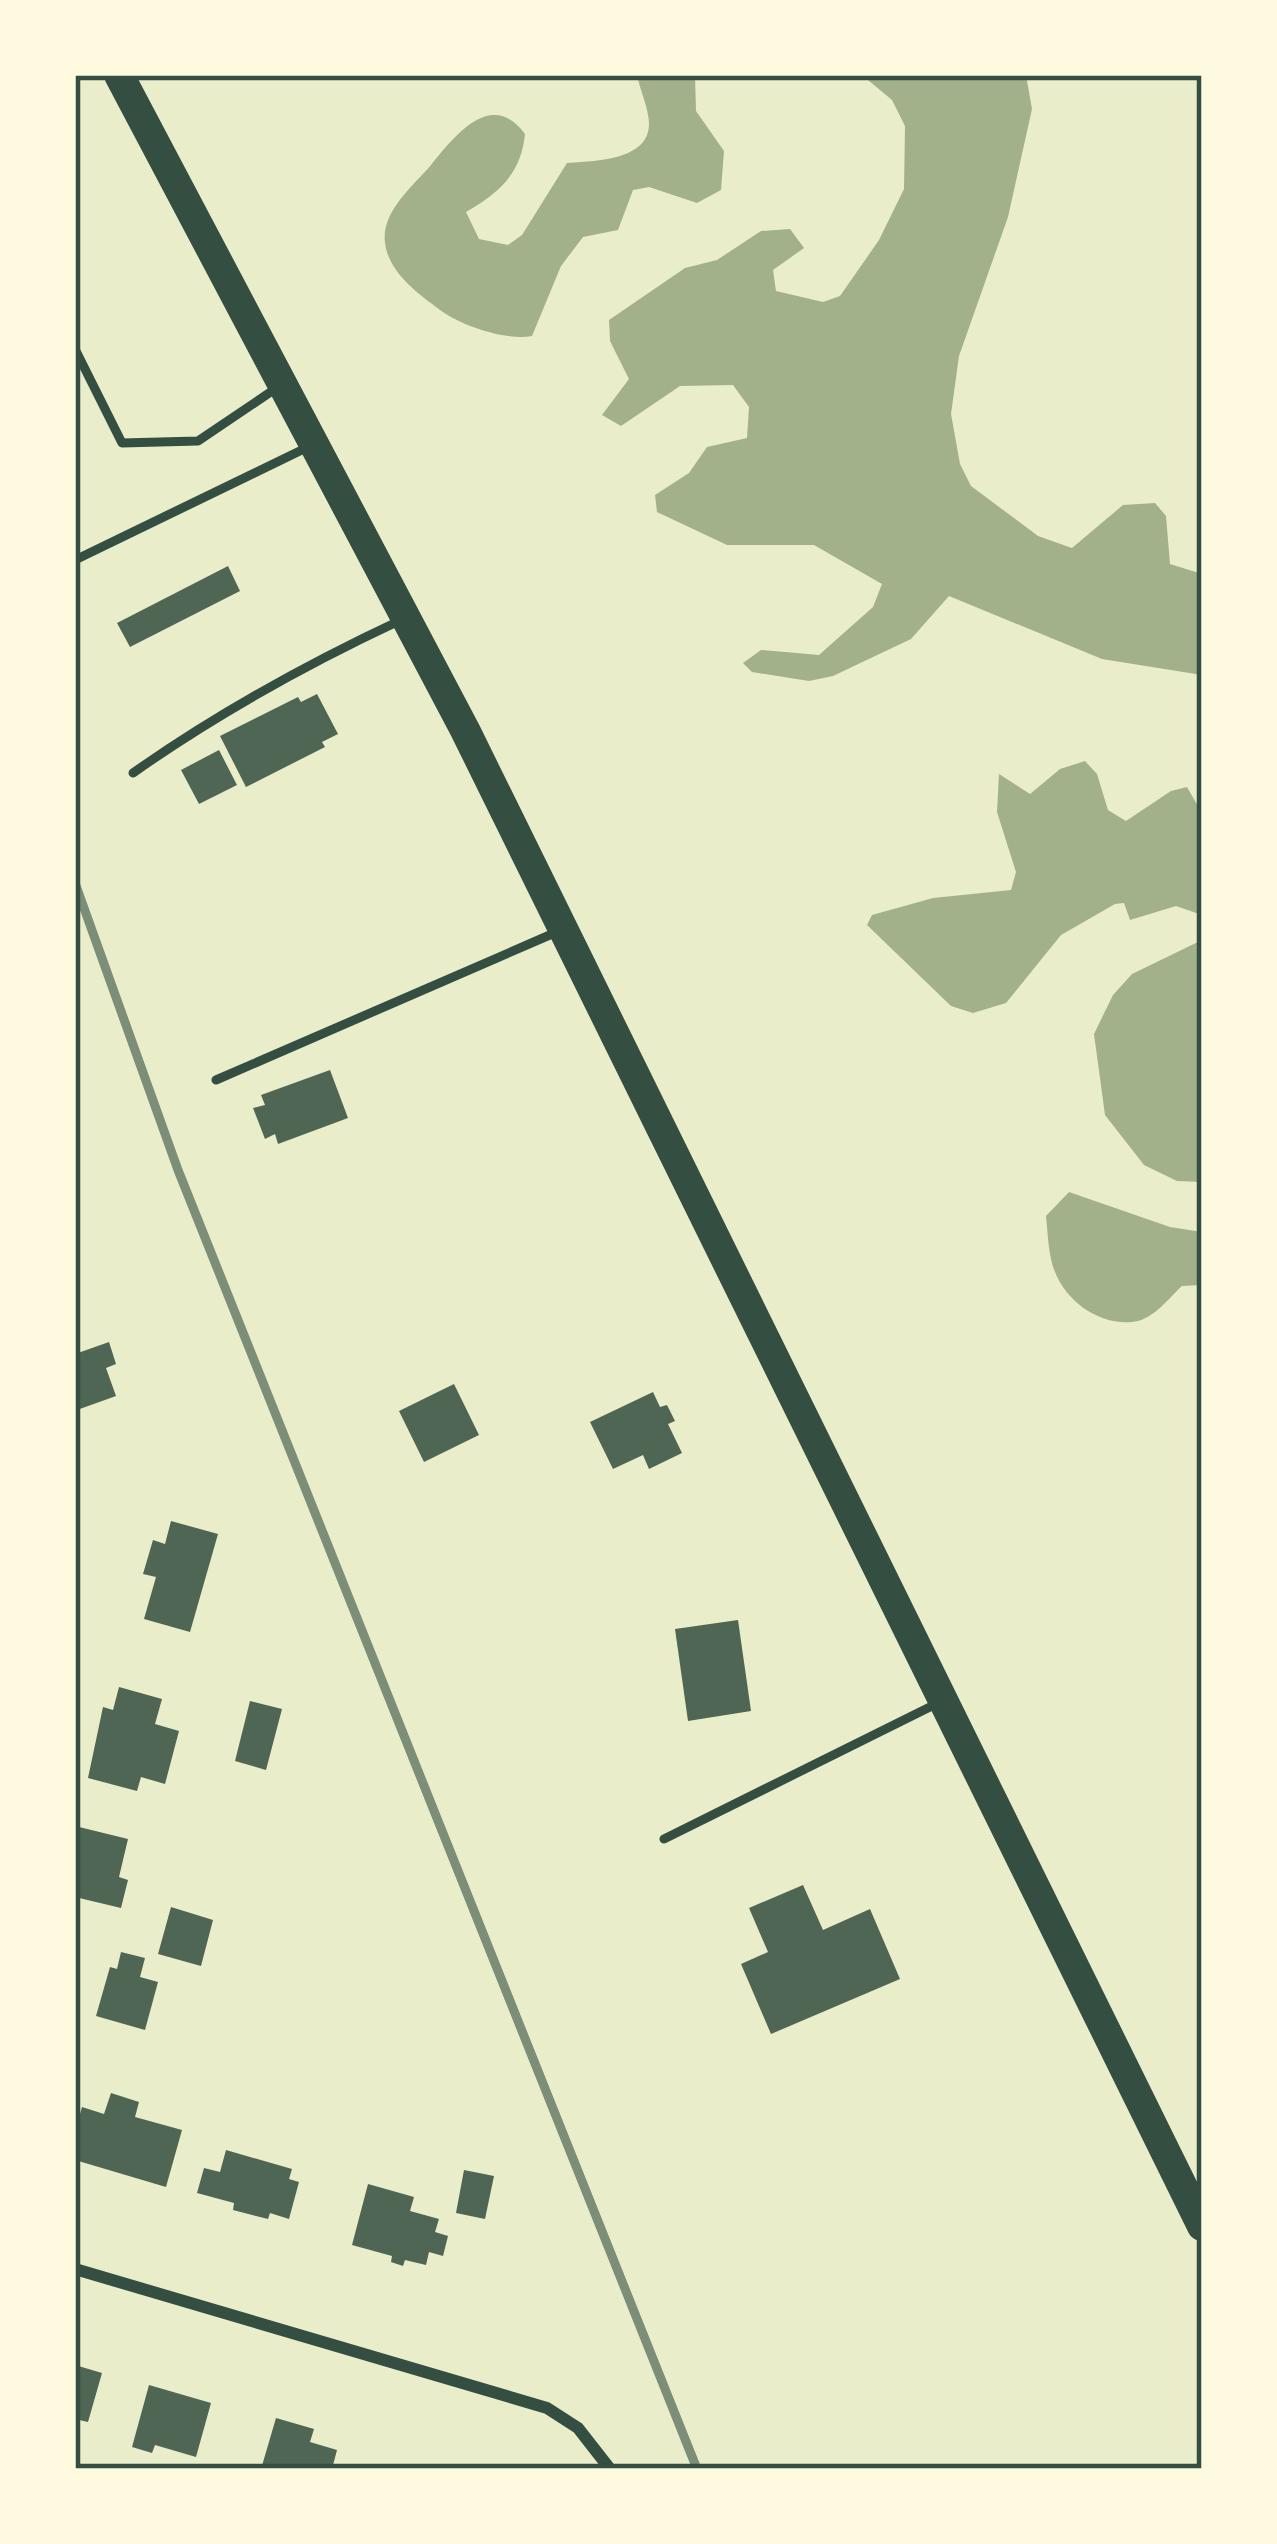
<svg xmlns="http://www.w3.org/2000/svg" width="1277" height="2544" font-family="Commissioner,sans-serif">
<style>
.water{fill:#a3b18a}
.building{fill:#4f6655}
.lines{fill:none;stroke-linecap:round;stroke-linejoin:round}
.service{stroke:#344e41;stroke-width:9}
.minor{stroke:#344e41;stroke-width:12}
.primary{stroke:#344e41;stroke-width:30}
.rail{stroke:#7c8e77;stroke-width:9}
.neatline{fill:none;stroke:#344e41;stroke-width:4.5}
</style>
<rect width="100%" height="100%" fill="#e9edc9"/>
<path class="water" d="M637 75H695L696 111 724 151 721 190 697 203 649 187 633 190 618 230 583 237 561 266 532 336C505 341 458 325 436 307 415 291 389 272 385 243 381 212 412 187 431 165 454 137 491 88 525 134 521 174 499 193 466 212L479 239 508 245 522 235 567 163C593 161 649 161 649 124 649 109 640 90 637 75Z
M862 75H1026L1032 109 1008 217 959 356 951 414 960 464 971 486 1038 536 1072 548 1123 505 1155 503 1166 516 1170 564 1202 574V675L1102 659 949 596 911 639 833 676 809 681 752 672 743 663 761 650 819 655 873 607 882 584 814 545H727L657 512 655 495 689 473 707 447 747 438 749 407 733 385 680 386 621 426 602 415 629 379 610 341 609 320 685 268 717 260 761 231 790 229 804 248 773 270 776 291 823 302 840 296 879 240 904 189 905 126 892 100Z
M1085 761 1097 774 1108 810 1126 821 1171 791 1187 787 1202 813V915L1176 906 1130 920 1124 903 1115 904 1061 935 1006 1003 973 1013 951 1006 867 925 872 915 933 898 1011 890 1016 872 997 812 999 774 1030 794 1060 769Z
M1202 940V1182L1177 1181 1144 1165 1105 1115 1094 1034 1113 995 1132 974Z
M1069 1192 1170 1227 1202 1232V1285L1182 1286C1169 1298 1156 1316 1138 1321 1103 1328 1067 1303 1055 1272 1048 1255 1048 1234 1046 1216Z"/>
<path class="building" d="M228 566 240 591 130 647 117 623Z
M317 694 338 734 322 742 325 747 246 787 220 736 298 697 301 702Z
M219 750 237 785 199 804 181 770Z
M330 1070 348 1118 278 1144 275 1134 265 1139 253 1108 265 1105 261 1095Z
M109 1342 116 1364 106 1368 116 1396 77 1410 80 1418 75 1420V1354Z
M454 1384 479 1435 424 1462 399 1411Z
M653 1392 660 1407 667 1405 675 1421 668 1424 682 1453 649 1469 643 1455 613 1469 590 1422Z
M171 1521 218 1534 190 1632 144 1619 156 1577 143 1574 153 1540 165 1544Z
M738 1620 751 1711 688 1721 675 1629Z
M119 1687 162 1699 155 1724 179 1731 165 1784 141 1777 137 1791 88 1778 103 1707 113 1710Z
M250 1701 282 1709 266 1770 235 1761Z
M75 1826 128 1839 119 1877 128 1880 121 1908 75 1897Z
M803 1885 823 1930 870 1909 900 1979 771 2034 741 1964 768 1952 749 1908Z
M171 1907 213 1920 201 1966 158 1954Z
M121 1952 145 1958 140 1977 158 1982 145 2030 96 2016 110 1967 117 1969Z
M111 2093 139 2102 135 2117 182 2130 166 2187 75 2160V2131L82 2107 104 2114Z
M226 2150 292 2169 289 2179 299 2182 289 2219 270 2213 268 2219 233 2210 234 2203 197 2193 204 2168 220 2172Z
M464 2170 494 2176 485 2219 456 2213Z
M368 2184 414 2197 410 2211 439 2219 435 2232 448 2236 443 2256 429 2252 426 2265 405 2260 403 2266 391 2262 392 2256 352 2245Z
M75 2365 102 2373 88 2422 75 2419Z
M149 2385 211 2403 196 2457 155 2445 152 2453 132 2447Z
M276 2418 314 2429 310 2442 337 2450 332 2469H261Z"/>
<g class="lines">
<path class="service" d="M75 349 122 443 198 441 278 387
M75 560 308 447
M133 773C218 713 307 664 401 620
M216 1080 559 931
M664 1839 938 1703"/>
<path class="minor" d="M75 2269 547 2408 578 2428 610 2469"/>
<path class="primary" d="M119 75 465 730 1202 2226"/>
<path class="rail" d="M75 883 178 1170 697 2469"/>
</g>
<rect width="1277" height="2544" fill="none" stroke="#fefae0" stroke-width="156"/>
<rect x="78" y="78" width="1121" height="2388" class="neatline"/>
</svg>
